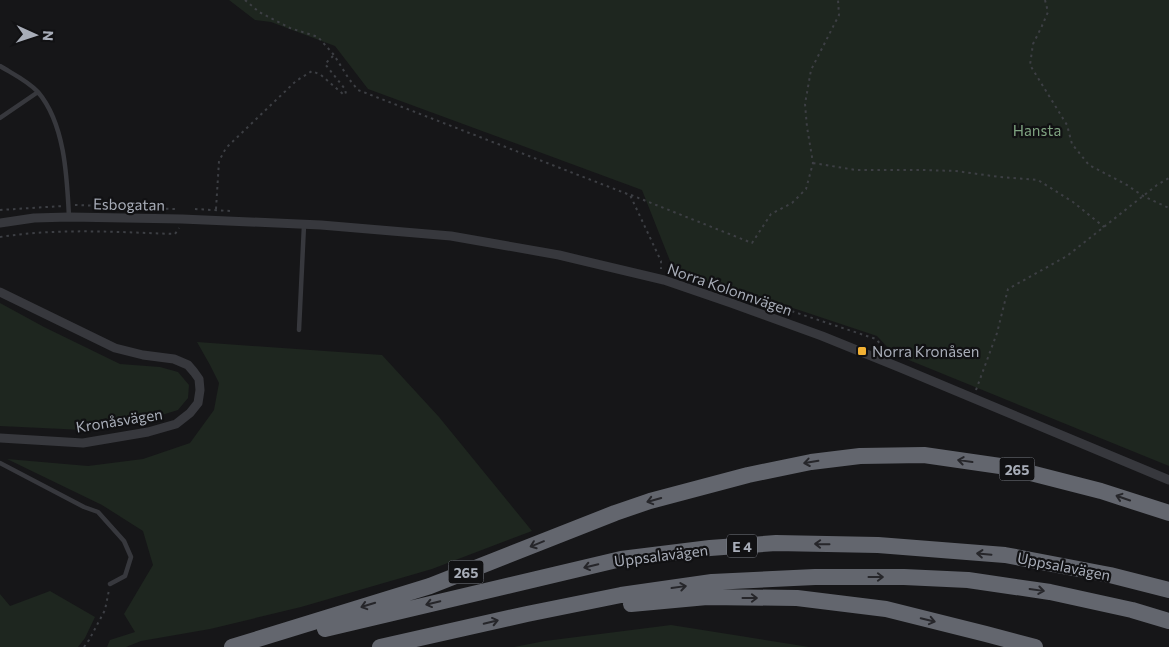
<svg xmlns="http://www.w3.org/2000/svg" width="1169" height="647" font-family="Commissioner,sans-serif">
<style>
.green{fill:#1e261f}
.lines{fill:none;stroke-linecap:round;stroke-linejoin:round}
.path{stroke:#3d3f44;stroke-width:2;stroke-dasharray:2.5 4;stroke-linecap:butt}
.service{stroke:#37383d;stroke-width:4.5}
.minor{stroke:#37383d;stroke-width:9}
.motorway{stroke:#63666e;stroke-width:16}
.oneway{stroke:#26262a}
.poi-dot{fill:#f2b134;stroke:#111113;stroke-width:2}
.labels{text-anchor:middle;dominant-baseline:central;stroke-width:4.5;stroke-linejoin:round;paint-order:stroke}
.shield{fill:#111113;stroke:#7b7e86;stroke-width:1}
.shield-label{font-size:14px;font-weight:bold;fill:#a8adb8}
.park-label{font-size:15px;fill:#7fa381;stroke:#111113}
.street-label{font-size:15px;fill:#a8adb8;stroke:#111113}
.poi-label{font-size:15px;fill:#a8adb8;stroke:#111113;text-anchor:start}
</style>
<rect width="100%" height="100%" fill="#161618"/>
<path class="green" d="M229 0H1169V466L899 356 892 352 877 336 799 310 674 271 642 190 368 89 335 46 271 22 255 20Z
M0 303 44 327 120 364 160 367 178 372 189 385 188 398 178 410 142 421 84 430 0 426Z
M197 342 382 355 439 417 532 531 432 569 301 607 210 629 141 641 126 647H107L110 640 135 632 124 614 153 565 143 531 102 505 7 459 88 466 143 459 190 443 214 410 219 383 210 365Z
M50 591 95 617 85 638 78 647H0V594L10 606Z
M671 625 809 647H514L545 641Z"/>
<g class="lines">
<path class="path" d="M245 0 259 12 290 28 318 37 334 55 349 79 358 90 630 195 661 261V269
M1045 0 1048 12 1041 28 1033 44 1030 65 1067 125 1072 144 1089 165 1127 185 1143 196 1169 208
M813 163 856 170H922L956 171 1000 177 1038 180 1073 202 1104 227
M631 195 752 243 771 214 792 203 806 189 813 163 807 127 805 104 811 70 839 15 838 0
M75 205 175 209
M195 209 230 211
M216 209 219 161 226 148 296 81 312 71 321 75 343 94H346L345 89 325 64 334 55
M0 210 63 206
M0 237C58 228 117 232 175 234L179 228
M736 294 788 310 876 339 888 353
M976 390 997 333 1008 289 1067 256 1157 185 1169 178
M84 647 89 640 105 610 109 590"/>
<path class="service" d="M0 66C13 74 28 81 38 92 65 124 67 177 69 217
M0 118 38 92
M299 330 304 225
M0 463 84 507 98 512 124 541 131 557 125 576 110 584"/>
<path class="minor" d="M0 223 34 218 69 217 182 219 321 225 451 236 559 255 664 280 731 303 822 336 901 368 1169 480
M0 292 115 348 143 355 174 359 188 365 194 372 199 379 200 390 198 403 190 413 176 424 148 432 83 443 0 438"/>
<path class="motorway" d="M631 604 707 597 797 598 886 609 986 634 1035 647
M325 629 621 559 710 548 776 543 878 545 1005 555 1110 575 1169 590
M232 647 430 586 615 513 650 501 748 475 811 462 860 456 924 455 1007 467 1101 491 1169 513
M380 647 527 614 621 595 712 582 815 577H904L968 580 1050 592 1132 610 1169 621"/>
</g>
<defs><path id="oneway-shaft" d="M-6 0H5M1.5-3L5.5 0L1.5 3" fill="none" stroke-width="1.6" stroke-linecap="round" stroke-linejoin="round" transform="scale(1.25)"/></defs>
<g class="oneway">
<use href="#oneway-shaft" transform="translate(965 461) rotate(-172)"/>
<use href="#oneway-shaft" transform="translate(811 462) rotate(171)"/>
<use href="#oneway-shaft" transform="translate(1123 498) rotate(-161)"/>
<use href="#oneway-shaft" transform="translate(654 500) rotate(164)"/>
<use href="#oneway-shaft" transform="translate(537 544) rotate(158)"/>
<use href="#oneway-shaft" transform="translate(822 544) rotate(-179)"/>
<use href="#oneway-shaft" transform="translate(984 554) rotate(-175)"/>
<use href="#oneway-shaft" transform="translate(591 566) rotate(167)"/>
<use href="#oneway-shaft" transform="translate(876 577)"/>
<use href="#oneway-shaft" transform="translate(679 587) rotate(-8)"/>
<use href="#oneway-shaft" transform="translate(1037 590) rotate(8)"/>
<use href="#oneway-shaft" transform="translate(750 598)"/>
<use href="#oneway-shaft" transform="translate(433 603) rotate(167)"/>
<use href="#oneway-shaft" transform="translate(368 605) rotate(163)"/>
<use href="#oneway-shaft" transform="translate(928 620) rotate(14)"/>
<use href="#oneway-shaft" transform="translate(491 622) rotate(-13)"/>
</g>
<rect class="poi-dot" x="857" y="346" width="10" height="10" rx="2.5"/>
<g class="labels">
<g class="shield">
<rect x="999.5" y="457.5" width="35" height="23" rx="4"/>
<rect x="727" y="534.5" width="30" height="23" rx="4"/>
<rect x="448.5" y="560.5" width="35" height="23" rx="4"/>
</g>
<g class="shield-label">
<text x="1017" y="469">265</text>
<text x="742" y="546">E 4</text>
<text x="466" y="572">265</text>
</g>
<g class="park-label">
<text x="1037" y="130">Hansta</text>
</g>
<g class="street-label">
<text transform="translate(129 204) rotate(1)">Esbogatan</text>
<text transform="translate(730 289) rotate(19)">Norra Kolonnvägen</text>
<text transform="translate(119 420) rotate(-9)">Kronåsvägen</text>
<text transform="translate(661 555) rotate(-7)">Uppsalavägen</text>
<text transform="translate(1064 566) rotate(11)">Uppsalavägen</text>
</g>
<g class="poi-label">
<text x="872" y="351">Norra Kronåsen</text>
</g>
</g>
<g transform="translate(35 35) rotate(93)" stroke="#111113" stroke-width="4" paint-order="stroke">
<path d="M0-4L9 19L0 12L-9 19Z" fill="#a8adb8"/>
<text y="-8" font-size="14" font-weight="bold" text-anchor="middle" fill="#a8adb8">N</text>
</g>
</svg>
